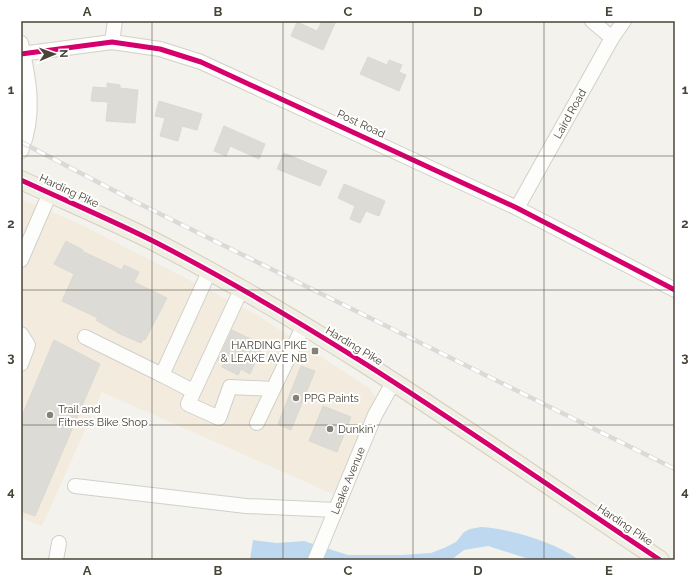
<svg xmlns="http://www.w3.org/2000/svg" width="696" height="581" font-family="Raleway,sans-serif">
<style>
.commercial{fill:#f2ebde}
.water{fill:#bed8ef}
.building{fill:#dddbd5;stroke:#dbd9d3}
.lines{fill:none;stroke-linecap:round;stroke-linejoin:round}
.minor-casing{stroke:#d1d0cb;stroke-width:16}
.major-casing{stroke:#d5cfba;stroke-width:20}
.minor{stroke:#fdfdfc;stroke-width:14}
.major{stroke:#f1efe5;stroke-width:18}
.rail-casing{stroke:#dadad9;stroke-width:4.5}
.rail{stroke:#fff;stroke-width:3;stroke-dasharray:9;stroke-linecap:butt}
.cycleway-casing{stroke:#fff;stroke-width:8}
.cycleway{stroke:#d6006c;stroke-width:5}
.grid{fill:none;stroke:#494438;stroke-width:1;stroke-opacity:0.55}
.poi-dot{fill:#848177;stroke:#fff;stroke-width:1.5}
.labels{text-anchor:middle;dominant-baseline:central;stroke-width:4;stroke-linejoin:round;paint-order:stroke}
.street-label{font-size:11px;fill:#494438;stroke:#fff}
.poi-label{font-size:11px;fill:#494438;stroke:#fff;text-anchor:start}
.neatline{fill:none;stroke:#494438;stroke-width:1.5}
.grid-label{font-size:13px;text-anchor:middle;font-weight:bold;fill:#494438}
</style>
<rect width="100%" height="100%" fill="#f3f2ed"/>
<path class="commercial" d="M21 199 80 224 257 315 369 388 377 399 333 494 102 392 42 526 21 518Z"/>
<path class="water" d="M481 527C511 529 555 542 579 560H532L488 546 464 550 451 560H250L253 540 277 543 304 541 348 555H402L431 553 444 548 456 542 464 532 470 529Z"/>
<path class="building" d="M322 21H336L323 50 291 36 297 22 317 31Z
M368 57 387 65 389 60 402 65 399 72 406 75 399 91 360 74Z
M107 83 120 85V88L138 90 135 123 106 121 108 102 91 101 93 87 107 88Z
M159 101 202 114 197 130 182 126 178 141 160 136 165 118 155 116Z
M224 126 265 144 259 159 230 146 226 156 214 151Z
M284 153 327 171 320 186 277 169Z
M344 184 385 201 379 216 366 211 360 223 350 219 355 206 338 198Z
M66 241 83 250 82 251 122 270 124 265 139 272 134 282 167 298 145 340 143 339 141 343 120 334 96 320 98 318 62 301 74 274 54 264Z
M232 330 263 345 250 374 241 369 238 375 222 367 224 363 218 360Z
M54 340 100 364 35 516 21 511V418Z
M301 366 315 371 291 430 278 424Z
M323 406 351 417 337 452 309 441Z"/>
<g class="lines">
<defs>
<g id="minor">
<path d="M592 21 612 38"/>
<path d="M112 42 115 21"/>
<path d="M21 43C29 80 36 114 21 151"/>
<path d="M21 54 112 42 160 49 201 62 517 208 675 290"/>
<path id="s1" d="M517 208 612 38 624 21"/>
<path d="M21 260 50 193"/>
<path d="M241 290 188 404 219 418 230 387 273 389"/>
<path d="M21 334 28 345 21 364"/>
<path d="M85 337 162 375 209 272"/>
<path d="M162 375 193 391"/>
<path d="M257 423 303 327"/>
<path d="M75 486 246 506 336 510"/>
<path d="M56 560 59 543"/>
<path id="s2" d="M315 560 375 415 394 381"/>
</g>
<path id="major" d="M21 180C66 201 112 220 157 243 333 334 495 450 660 560"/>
</defs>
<use href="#minor" class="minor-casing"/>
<use href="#major" class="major-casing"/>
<use href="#minor" class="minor"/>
<use href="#major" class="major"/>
<defs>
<path id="rail" d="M21 142 134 201 675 469"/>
</defs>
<use href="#rail" class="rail-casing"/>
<use href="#rail" class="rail"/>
<defs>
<path id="cycleway" d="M21 54 112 42 160 49 201 62 517 208 675 290
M21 180C66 201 112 220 157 243 333 334 495 450 660 560"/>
</defs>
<use href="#cycleway" class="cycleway-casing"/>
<use href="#cycleway" class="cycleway"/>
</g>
<path class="grid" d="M152 21V560M283 21V560M413 21V560M544 21V560M21 156H675M21 290H675M21 425H675"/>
<g class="poi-dot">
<rect x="311" y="347" width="8" height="8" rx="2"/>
<circle cx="296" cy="398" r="4"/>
<circle cx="50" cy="415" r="4"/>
<circle cx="330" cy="429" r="4"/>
</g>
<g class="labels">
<g class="street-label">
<text stroke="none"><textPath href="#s1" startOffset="108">Laird Road</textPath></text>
<text transform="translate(361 124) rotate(25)">Post Road</text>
<text transform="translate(69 191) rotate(25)">Harding Pike</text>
<text transform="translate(354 346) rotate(31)">Harding Pike</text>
<text stroke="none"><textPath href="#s2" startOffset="86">Leake Avenue</textPath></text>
<text transform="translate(625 525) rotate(34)">Harding Pike</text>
</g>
<g class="poi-label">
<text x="307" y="345" text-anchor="end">HARDING PIKE<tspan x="307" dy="13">&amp; LEAKE AVE NB</tspan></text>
<text x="304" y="398">PPG Paints</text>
<text x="58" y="409">Trail and<tspan x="58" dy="13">Fitness Bike Shop</tspan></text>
<text x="338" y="429">Dunkin'</text>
</g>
</g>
<rect width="696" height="581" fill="none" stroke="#ffffff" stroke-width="44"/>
<g transform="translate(54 54) rotate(88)" stroke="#ffffff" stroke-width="3" paint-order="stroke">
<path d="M0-3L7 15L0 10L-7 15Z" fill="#494438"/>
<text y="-6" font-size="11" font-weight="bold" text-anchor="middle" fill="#494438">N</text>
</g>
<rect x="22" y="22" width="652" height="537" class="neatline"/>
<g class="grid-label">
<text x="87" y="16">A</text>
<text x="218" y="16">B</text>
<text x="348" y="16">C</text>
<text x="478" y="16">D</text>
<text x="609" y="16">E</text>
<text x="11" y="94">1</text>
<text x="685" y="94">1</text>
<text x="11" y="228">2</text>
<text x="685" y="228">2</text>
<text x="11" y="362">3</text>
<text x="685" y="362">3</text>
<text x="11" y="496">4</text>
<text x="685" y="496">4</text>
<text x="87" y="575">A</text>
<text x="218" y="575">B</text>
<text x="348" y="575">C</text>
<text x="478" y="575">D</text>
<text x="609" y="575">E</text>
</g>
</svg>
